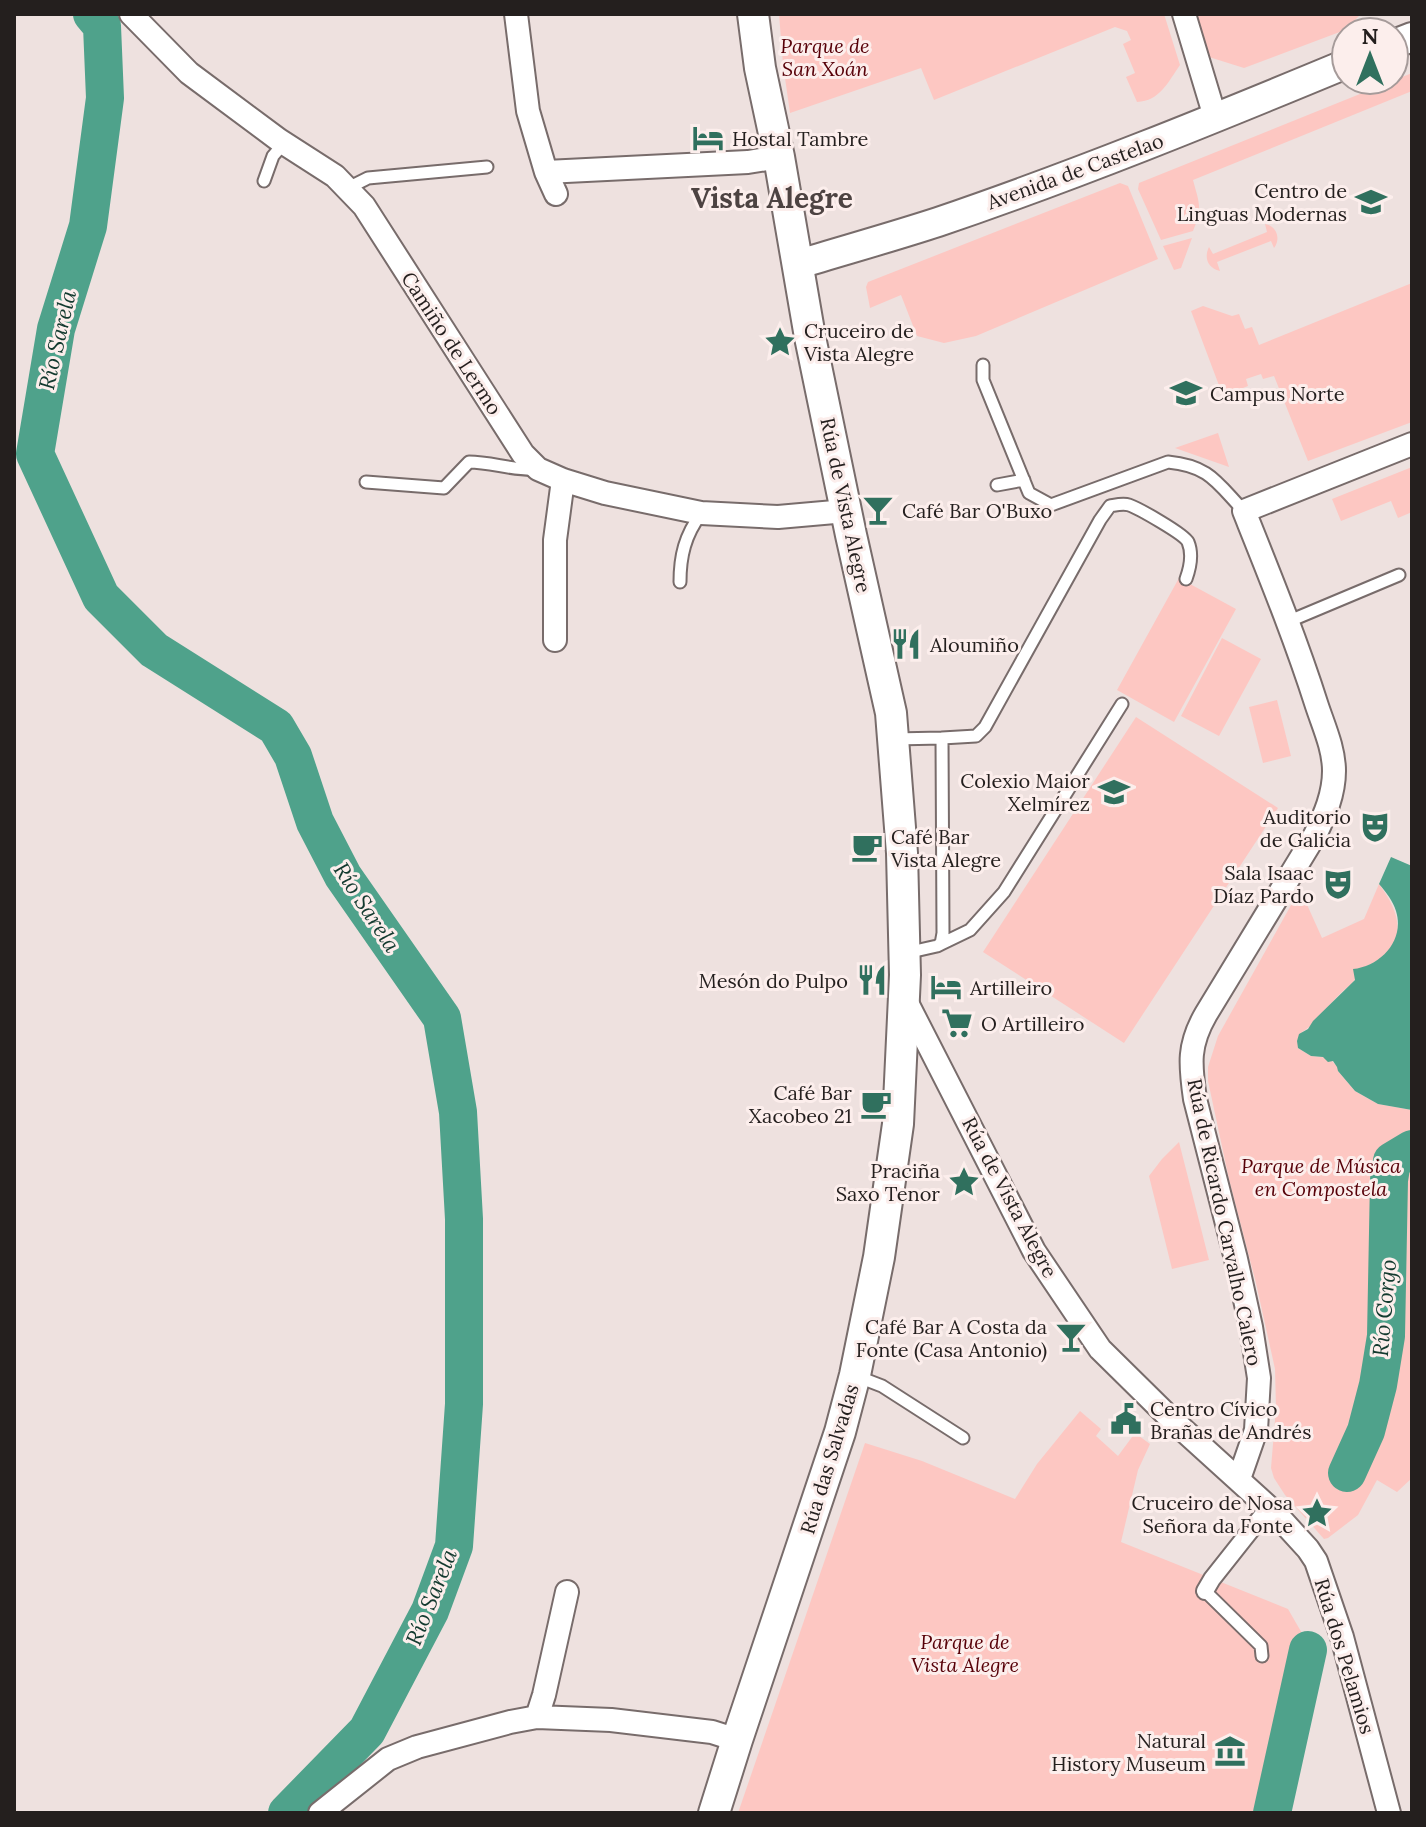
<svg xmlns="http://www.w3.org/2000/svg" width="1426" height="1827" font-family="Lora,serif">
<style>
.green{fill:#fdc7c2}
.water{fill:#4fa28b}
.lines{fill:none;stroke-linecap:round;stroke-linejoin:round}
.river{stroke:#4fa28b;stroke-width:38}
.service-casing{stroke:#786c6b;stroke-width:15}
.pedestrian-casing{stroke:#786c6b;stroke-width:20}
.minor-casing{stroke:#786c6b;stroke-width:26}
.tertiary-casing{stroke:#786c6b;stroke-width:32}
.secondary-casing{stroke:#786c6b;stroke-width:34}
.service{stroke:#fff;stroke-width:11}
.pedestrian{stroke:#fff;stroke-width:16}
.minor{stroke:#fff;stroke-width:22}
.tertiary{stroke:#fff;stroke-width:28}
.secondary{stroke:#fff;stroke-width:30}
.labels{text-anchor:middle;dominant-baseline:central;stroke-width:6;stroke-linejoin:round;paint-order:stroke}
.park-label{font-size:20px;font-style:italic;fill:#570008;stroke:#fceeec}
.poi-label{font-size:20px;fill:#241f1e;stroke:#fceeec;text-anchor:end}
.street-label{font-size:20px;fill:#241f1e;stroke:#fceeec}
.water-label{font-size:22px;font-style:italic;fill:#133a2f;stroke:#fceeec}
.district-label{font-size:28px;font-weight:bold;fill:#4d4342;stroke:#fceeec}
</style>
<rect width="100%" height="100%" fill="#eee1df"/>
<path class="green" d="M779 14H1164L1180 65C1168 82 1160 101 1137 102L1126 77 1135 73 1123 44 1131 40 1127 31 1115 27 934 100 921 68 790 113 783 64Z
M1197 14H1361L1345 30 1244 68 1209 57Z
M1412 73V91L1193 180C1199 203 1203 208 1193 231L1161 240 1138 189 1139 183Z
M1120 183 1128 186 1158 259 976 336 944 343 917 336 901 295 870 308 866 287 868 282Z
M1265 224C1277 226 1281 239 1274 248L1271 241 1217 262 1220 271C1207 268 1204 257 1209 247L1213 254 1267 232Z
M1192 238 1181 268 1174 270 1163 246Z
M1412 283V422L1308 461 1274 376 1263 379 1261 374 1246 379 1248 386 1223 396 1191 311 1203 306 1232 316 1239 314 1245 329 1252 327 1259 345Z
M1218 433 1229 467 1175 448Z
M1412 467V512L1398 518 1391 501 1341 521 1332 499Z
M1179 578 1236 609 1174 722 1117 690Z
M1222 638 1261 659 1219 736 1181 716Z
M1277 700 1291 756 1263 763 1249 707Z
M1136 717 1278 808 1124 1043 983 952Z
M1379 884C1396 907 1408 933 1384 957 1377 963 1368 964 1362 969 1359 972 1358 976 1355 979 1352 985 1346 988 1342 992 1331 1002 1314 1026 1302 1032L1298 1048 1311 1056 1323 1057 1332 1061 1338 1067V1071L1355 1091 1378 1104 1412 1110V1478L1397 1492 1377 1480 1358 1515 1328 1538 1324 1539 1285 1495 1274 1478 1271 1468 1276 1408 1275 1369 1256 1283 1229 1179 1208 1081V1067L1218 1036 1300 889 1322 938 1364 919Z
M1179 1142 1209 1260 1172 1269 1149 1176 1162 1159Z
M1080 1411 1101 1429 1096 1436 1118 1456 1135 1433 1150 1444 1138 1470 1121 1542 1288 1609 1303 1635 1265 1813H738L865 1443 922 1461 1015 1499 1037 1464Z"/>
<path class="water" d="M1391 857 1412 866V1110L1378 1104 1355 1091 1338 1071 1337 1067 1333 1061 1328 1062 1323 1057 1311 1056 1298 1048 1297 1041 1299 1034 1308 1029 1313 1021 1355 980 1353 969C1381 966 1405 940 1396 911 1393 901 1386 892 1379 884Z"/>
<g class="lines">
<path class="river" d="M92 14 102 26 105 98 88 226 56 329 35 454 101 597 154 650 276 727 293 756 315 822 343 876 442 1018 458 1112 464 1219V1404L454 1546 430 1611 367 1731 287 1813
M1347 1473 1366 1431 1378 1385 1386 1336 1389 1180 1392 1161 1412 1149
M1272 1813 1308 1650"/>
<defs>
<path id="service" d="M264 181 273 156 284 143
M348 188 368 178 487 167
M983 365V380L1029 493 1051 505 1168 462C1210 466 1217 483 1244 511
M366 482 444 488 469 462C492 462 514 471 537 469
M997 485 1024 480
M680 582C680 556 685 535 701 514
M1287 622 1399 575
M894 739 942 738
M941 944 970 930 1004 892 1122 704
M906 953 937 946 941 944 943 933 942 738 976 736 985 727 1100 520 1110 506C1116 505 1123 503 1129 505 1138 508 1184 534 1188 542 1193 554 1190 568 1186 579
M856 1376 882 1386 963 1438
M1205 1591 1261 1646 1262 1656"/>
<path id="pedestrian" d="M1205 1591 1212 1579 1269 1507"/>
<path id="minor" d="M131 14 189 73 279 140 335 176 364 206 523 454 538 469 563 480 605 493 701 513 778 517 846 511
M516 14 528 111 546 172 748 162 779 157
M1184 14 1215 117
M546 172 556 194
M555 640V540L563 480
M905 999 1034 1251 1100 1349 1169 1417 1276 1514 1308 1549 1316 1561 1342 1637 1389 1813
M1239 1479 1256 1430 1259 1378 1251 1327 1236 1259 1195 1099C1190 1064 1188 1045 1206 1014L1315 835C1325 815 1334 794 1334 771 1334 749 1324 727 1317 706 1296 640 1270 576 1244 511L1412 444
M537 1717 544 1695 567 1592
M320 1813 388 1759 417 1747 510 1722 537 1717 611 1720 712 1732 737 1740"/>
<path id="tertiary" d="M1394 44 1412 37
M799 264C845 250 892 237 938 222 1076 175 1211 120 1346 64"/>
<path id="secondary" d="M714 1813 737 1740 840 1432 855 1375 879 1257 898 1124 905 975 902 853 891 713 851 535 810 337 779 157 760 68 753 14"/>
</defs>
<use href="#service" class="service-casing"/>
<use href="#pedestrian" class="pedestrian-casing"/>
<use href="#minor" class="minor-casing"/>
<use href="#tertiary" class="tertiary-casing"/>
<use href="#secondary" class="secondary-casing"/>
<use href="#service" class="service"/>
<use href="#pedestrian" class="pedestrian"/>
<use href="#minor" class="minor"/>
<use href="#tertiary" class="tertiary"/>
<use href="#secondary" class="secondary"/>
</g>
<defs>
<symbol id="hotel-bare" viewBox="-9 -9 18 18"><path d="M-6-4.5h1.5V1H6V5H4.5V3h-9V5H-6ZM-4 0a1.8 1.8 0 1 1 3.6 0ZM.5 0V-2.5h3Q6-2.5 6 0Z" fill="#30705e" stroke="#fceeec" stroke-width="2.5" paint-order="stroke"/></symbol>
<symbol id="university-bare" viewBox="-9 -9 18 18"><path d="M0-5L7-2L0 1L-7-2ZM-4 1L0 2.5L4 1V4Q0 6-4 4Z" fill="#30705e" stroke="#fceeec" stroke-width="2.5" paint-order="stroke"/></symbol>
<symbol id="sight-bare" viewBox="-9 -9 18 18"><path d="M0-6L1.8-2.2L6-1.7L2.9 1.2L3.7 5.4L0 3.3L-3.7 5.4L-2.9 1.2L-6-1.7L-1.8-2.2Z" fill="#30705e" stroke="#fceeec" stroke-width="2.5" paint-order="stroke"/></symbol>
<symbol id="bar-bare" viewBox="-9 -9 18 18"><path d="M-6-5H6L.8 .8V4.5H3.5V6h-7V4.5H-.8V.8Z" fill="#30705e" stroke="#fceeec" stroke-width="2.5" paint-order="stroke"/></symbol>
<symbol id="restaurant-bare" viewBox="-9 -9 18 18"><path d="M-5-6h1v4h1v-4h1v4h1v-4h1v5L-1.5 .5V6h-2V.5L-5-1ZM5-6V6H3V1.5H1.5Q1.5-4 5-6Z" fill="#30705e" stroke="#fceeec" stroke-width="2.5" paint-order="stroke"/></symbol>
<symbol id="school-bare" viewBox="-9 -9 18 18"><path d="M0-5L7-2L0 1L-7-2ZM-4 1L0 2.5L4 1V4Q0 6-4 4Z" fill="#30705e" stroke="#fceeec" stroke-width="2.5" paint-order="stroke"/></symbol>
<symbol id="theatre-bare" viewBox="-9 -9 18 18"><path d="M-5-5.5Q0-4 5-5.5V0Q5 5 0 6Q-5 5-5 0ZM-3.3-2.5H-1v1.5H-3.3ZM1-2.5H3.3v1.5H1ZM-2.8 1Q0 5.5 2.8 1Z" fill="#30705e" stroke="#fceeec" stroke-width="2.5" paint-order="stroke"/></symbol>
<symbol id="cafe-bare" viewBox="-9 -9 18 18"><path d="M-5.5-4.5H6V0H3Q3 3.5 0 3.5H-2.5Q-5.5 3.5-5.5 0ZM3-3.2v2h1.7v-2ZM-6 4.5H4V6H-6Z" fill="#30705e" stroke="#fceeec" stroke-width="2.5" paint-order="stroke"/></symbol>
<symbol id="supermarket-bare" viewBox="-9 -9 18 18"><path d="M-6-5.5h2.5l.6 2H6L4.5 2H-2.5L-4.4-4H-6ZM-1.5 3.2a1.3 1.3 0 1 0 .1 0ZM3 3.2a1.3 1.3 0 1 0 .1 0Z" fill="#30705e" stroke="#fceeec" stroke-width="2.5" paint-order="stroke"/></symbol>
<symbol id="civic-bare" viewBox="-9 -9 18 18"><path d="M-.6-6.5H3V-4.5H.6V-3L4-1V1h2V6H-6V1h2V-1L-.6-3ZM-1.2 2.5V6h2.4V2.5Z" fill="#30705e" stroke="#fceeec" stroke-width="2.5" paint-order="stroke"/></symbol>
<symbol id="museum-bare" viewBox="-9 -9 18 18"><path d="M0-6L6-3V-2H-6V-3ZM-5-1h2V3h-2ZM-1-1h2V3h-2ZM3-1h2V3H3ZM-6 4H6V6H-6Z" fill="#30705e" stroke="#fceeec" stroke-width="2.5" paint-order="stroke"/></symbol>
</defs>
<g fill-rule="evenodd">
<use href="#hotel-bare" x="686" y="116" width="44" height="44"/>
<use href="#university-bare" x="1349" y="180" width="44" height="44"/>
<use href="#sight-bare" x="758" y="320" width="44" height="44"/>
<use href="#university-bare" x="1164" y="371" width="44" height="44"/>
<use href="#bar-bare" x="856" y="488" width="44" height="44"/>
<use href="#restaurant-bare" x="884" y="622" width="44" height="44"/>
<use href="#school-bare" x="1092" y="770" width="44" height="44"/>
<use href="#theatre-bare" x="1353" y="805" width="44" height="44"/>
<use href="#cafe-bare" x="845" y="825" width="44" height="44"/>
<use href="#theatre-bare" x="1316" y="862" width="44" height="44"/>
<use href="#restaurant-bare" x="850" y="958" width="44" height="44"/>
<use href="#hotel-bare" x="924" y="965" width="44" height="44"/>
<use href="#supermarket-bare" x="935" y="1001" width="44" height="44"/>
<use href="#cafe-bare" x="854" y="1082" width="44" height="44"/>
<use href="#sight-bare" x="942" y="1160" width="44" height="44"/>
<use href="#bar-bare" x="1049" y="1315" width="44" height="44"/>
<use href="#civic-bare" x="1104" y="1397" width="44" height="44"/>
<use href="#sight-bare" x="1295" y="1491" width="44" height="44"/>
<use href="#museum-bare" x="1208" y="1729" width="44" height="44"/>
</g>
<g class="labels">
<g class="park-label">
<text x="825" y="45">Parque de<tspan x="825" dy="23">San Xoán</tspan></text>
<text x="1321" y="1165">Parque de Música<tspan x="1321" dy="23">en Compostela</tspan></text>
<text x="965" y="1641">Parque de<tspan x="965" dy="23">Vista Alegre</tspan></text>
</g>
<g class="poi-label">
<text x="732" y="138" text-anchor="start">Hostal Tambre</text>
<text x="1347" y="190">Centro de<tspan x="1347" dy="23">Linguas Modernas</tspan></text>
<text x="804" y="330" text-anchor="start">Cruceiro de<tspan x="804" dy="23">Vista Alegre</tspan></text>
<text x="1210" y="393" text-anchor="start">Campus Norte</text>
<text x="902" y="510" text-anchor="start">Café Bar O'Buxo</text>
<text x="930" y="644" text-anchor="start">Aloumiño</text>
<text x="1090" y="780">Colexio Maior<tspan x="1090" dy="23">Xelmírez</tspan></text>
<text x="1351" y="816">Auditorio<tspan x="1351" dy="23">de Galicia</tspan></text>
<text x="891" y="836" text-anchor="start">Café Bar<tspan x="891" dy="23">Vista Alegre</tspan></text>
<text x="1314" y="872">Sala Isaac<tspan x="1314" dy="23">Díaz Pardo</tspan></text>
<text x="848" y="980">Mesón do Pulpo</text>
<text x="970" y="987" text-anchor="start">Artilleiro</text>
<text x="981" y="1023" text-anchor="start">O Artilleiro</text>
<text x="852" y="1092">Café Bar<tspan x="852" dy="23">Xacobeo 21</tspan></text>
<text x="940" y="1170">Praciña<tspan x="940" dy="23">Saxo Tenor</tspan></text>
<text x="1047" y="1326">Café Bar A Costa da<tspan x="1047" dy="23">Fonte (Casa Antonio)</tspan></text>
<text x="1150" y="1408" text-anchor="start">Centro Cívico<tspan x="1150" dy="23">Brañas de Andrés</tspan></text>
<text x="1293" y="1502">Cruceiro de Nosa<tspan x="1293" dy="23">Señora da Fonte</tspan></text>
<text x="1206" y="1740">Natural<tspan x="1206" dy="23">History Museum</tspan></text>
</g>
<g class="street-label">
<text transform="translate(1075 171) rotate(-20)">Avenida de Castelao</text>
<text transform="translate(452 343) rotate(57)">Camiño de Lermo</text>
<text transform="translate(846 505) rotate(78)">Rúa de Vista Alegre</text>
<text transform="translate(1010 1197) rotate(62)">Rúa de Vista Alegre</text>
<text transform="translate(1225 1222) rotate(78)">Rúa de Ricardo Carvalho Calero</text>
<text transform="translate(829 1459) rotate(-73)">Rúa das Salvadas</text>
<text transform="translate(1345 1656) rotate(73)">Rúa dos Pelamios</text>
</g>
<g class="water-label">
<text transform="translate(57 340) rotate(-77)">Río Sarela</text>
<text transform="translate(367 907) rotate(57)">Río Sarela</text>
<text transform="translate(1384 1308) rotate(-85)">Río Corgo</text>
<text transform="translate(431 1597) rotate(-68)">Río Sarela</text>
</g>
<g class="district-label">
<text x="772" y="198">Vista Alegre</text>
</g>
</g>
<rect width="1426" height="1827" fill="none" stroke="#241f1e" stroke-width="32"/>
<g transform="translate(1370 56)"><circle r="38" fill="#fceeec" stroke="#a69b9a" stroke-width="2"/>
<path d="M0-6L14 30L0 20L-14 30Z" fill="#30705e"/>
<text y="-12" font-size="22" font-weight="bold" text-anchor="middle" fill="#241f1e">N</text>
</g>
</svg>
